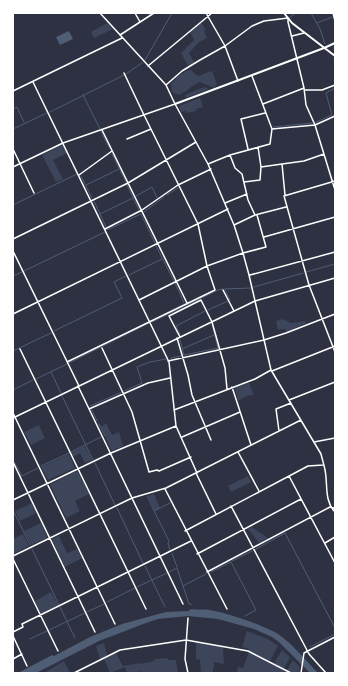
<svg xmlns="http://www.w3.org/2000/svg" width="348" height="686" font-family="'Alegreya Sans',sans-serif">
<style>
.green{fill:#3c4559}
.water{fill:#4f5d75}
.lines{fill:none;stroke-linecap:round;stroke-linejoin:round}
.stream{stroke:#4f5d75;stroke-width:1}
.minor{stroke:#fff;stroke-width:1.5}
.tertiary{stroke:#fff;stroke-width:2}
</style>
<rect width="100%" height="100%" fill="#2d3142"/>
<path class="green" d="M107 23 113 29 94 38 91 32Z
M201 23 206 30 204 31 207 38 199 42 189 53 194 62 188 66 181 53 194 40 190 32Z
M188 70H191L195 74 199 76 208 72 212 71 217 84 214 88 200 82C190 86 189 91 178 95L176 93 174 94 172 91 171 84 178 76Z
M204 87 209 89 186 98 185 95Z
M200 98 203 107 196 109V111L187 113 186 111 181 112 179 106Z
M62 145 64 146 67 153 53 160 63 179 56 182 42 155Z
M283 319 291 323 305 321 306 323 287 332 285 329 278 330 276 321Z
M249 383 254 395 247 396 238 401 235 388Z
M106 423 112 435 119 432 123 446 113 450H111L101 427Z
M39 425 45 438 31 445 24 432Z
M85 446 92 460 85 463 80 453 73 457 71 453Z
M69 454 75 468 48 480 41 467Z
M76 471 78 472 89 494 75 501 80 511 66 518 50 485 51 484Z
M248 476 251 482 231 492 228 486Z
M154 494 160 508 153 511 146 496Z
M32 503 36 513 20 521 15 511Z
M41 523 47 536V538L31 545 24 531Z
M252 527 268 538 259 543C255 538 252 533 247 529Z
M23 534 29 546 13 554V539Z
M59 536 67 553 77 549 82 558 65 567 52 540V539Z
M51 592 58 605 42 613 40 612 35 601Z
M247 631 268 639 278 646 270 661 249 651V649L242 647Z
M196 642 223 647 224 664 214 662V668H213V673H201L200 660 196 659Z
M104 643 107 655 100 659 96 646Z
M282 650 290 657 284 669 274 663Z
M249 652 284 670 283 673H237L238 667 243 668Z
M116 653 123 666 140 663V664L154 661V659L168 658V660H176L178 673H143L142 671 135 673H127L125 667 110 673 104 659Z
M293 660 300 667 299 673H293L287 670Z
M64 661 70 673H44Z"/>
<path class="water" d="M69 31 73 39 60 45 56 37Z
M191 609C197 610 204 609 210 610 227 613 263 625 278 634 293 644 305 660 318 673L309 672 279 642 272 637 254 629 218 619 188 616 158 619 146 623 99 641 36 673H18L52 655 54 656 90 637 122 624 166 612 188 611Z"/>
<g class="lines">
<path class="stream" d="M311 13 320 29 325 44
M290 17 296 13
M317 23 332 17
M145 60 172 13
M126 74 142 63
M83 95 100 129
M13 109 17 107 24 122
M50 112 124 75
M316 122 332 115 326 93 335 88
M273 127 312 123
M13 129 47 113
M101 132 110 149
M112 154 126 182
M81 176 92 198
M86 185 119 169
M127 185 139 210
M167 195 178 188
M136 196 152 187 157 198
M94 201 106 227
M13 205 77 174
M144 212 164 197
M100 214 133 198
M107 230 141 214 155 243
M156 246 174 281
M24 271 105 232
M306 272 335 264
M129 275 162 259
M13 276 22 272
M175 283 184 303
M254 287 303 273
M224 289 251 288
M225 290 230 300
M208 310 228 301
M152 322 218 290 222 289
M54 331 122 298 114 282 126 276
M180 334 176 326 205 311
M180 340 184 355 218 348 212 325
M182 349 214 335
M13 351 51 333
M171 358 181 356
M69 363 149 323
M51 372 61 393
M36 379 67 364
M13 390 33 380
M124 391 142 383 137 367 150 362 166 359
M62 396 93 460
M90 406 122 392
M92 410 97 421
M99 424 105 436
M71 452 101 437
M13 460 22 476 38 468
M95 463 115 505
M41 466 69 453
M170 503 154 511 169 541 168 543 170 551
M117 508 143 563
M13 510 30 545
M32 549 59 605
M256 549 285 533 335 628
M172 553 177 567
M232 561 252 551
M145 566 165 607
M169 572 177 568 189 604H191V605
M211 572 231 562 256 610 245 616
M183 586 206 574
M137 587 167 573
M107 602 135 588
M60 607 75 638
M87 612 104 604
M49 630 85 613
M30 639 47 631
M310 647 335 634"/>
<path class="minor" d="M100 13 166 85 175 104 208 164 234 225 243 253 249 275 271 370 321 454C322 459 324 464 325 470 328 484 324 501 335 512
M135 13 140 22
M206 13 225 46 238 81
M333 13 335 21
M120 35 154 13
M292 36 304 33
M148 66 212 13
M124 73 144 115
M33 82 169 362 176 426 197 473
M166 85 182 71 200 60 225 46 252 26 264 21 288 18V22L304 88 306 105 315 125 335 190
M304 90H322L335 85
M335 90V91
M13 91 122 38
M263 104 304 88
M272 129 315 125 335 116
M102 130 187 303
M127 139 151 129
M13 149 34 193
M248 149 241 119 265 113
M230 155 235 168 242 174 248 200 255 215
M208 164 230 155 270 144 272 129 252 76
M13 167 63 143 175 104
M261 167 282 164
M79 175 112 151
M335 181 284 196 309 285 335 352
M244 182 260 180 261 167 258 147
M285 195 282 164 304 161 324 154
M225 203 247 194
M234 225 255 215 286 207
M105 229 142 210 178 185 211 169
M264 237 335 217
M13 239 128 183 196 142
M13 251 79 386
M250 275 335 252
M223 290 234 311
M139 300 207 266 243 253 266 247 257 215
M13 314 228 209
M180 337 169 316 201 300 212 322 225 368 227 389
M177 338 188 375 192 395 211 440
M102 348 132 412 149 472 157 470 159 471 191 457
M20 349 146 609
M168 361 264 340 286 333 335 314
M67 362 215 290 207 266 198 224 144 115
M272 371 335 346
M78 386 183 604
M232 387 251 445
M289 400 335 382
M89 409 148 383 170 378
M174 410 255 379 271 370
M13 413 115 624
M13 418 255 301 335 278
M279 431 276 409 291 403
M182 437 240 412
M314 442 335 438
M238 452 259 491
M13 462 95 632
M196 473 216 514
M289 476 335 563
M165 489 227 609
M13 500 111 453 176 426
M231 506 309 654 326 673
M185 531 308 466 323 465
M325 543 335 537
M197 554 301 499
M13 556 132 498 166 488 301 420
M13 559 58 651
M207 572 330 507 335 508
M188 618 185 659 188 673
M13 632 23 627 22 624 191 541
M13 636 27 666
M13 659 22 654
M74 673 120 650 186 640 248 651 291 673
M301 673 304 653 335 637"/>
<path class="tertiary" d="M284 13 292 23 335 56
M175 104 324 48 335 43"/>
</g>
<rect width="348" height="686" fill="none" stroke="#ffffff" stroke-width="28"/>
</svg>
